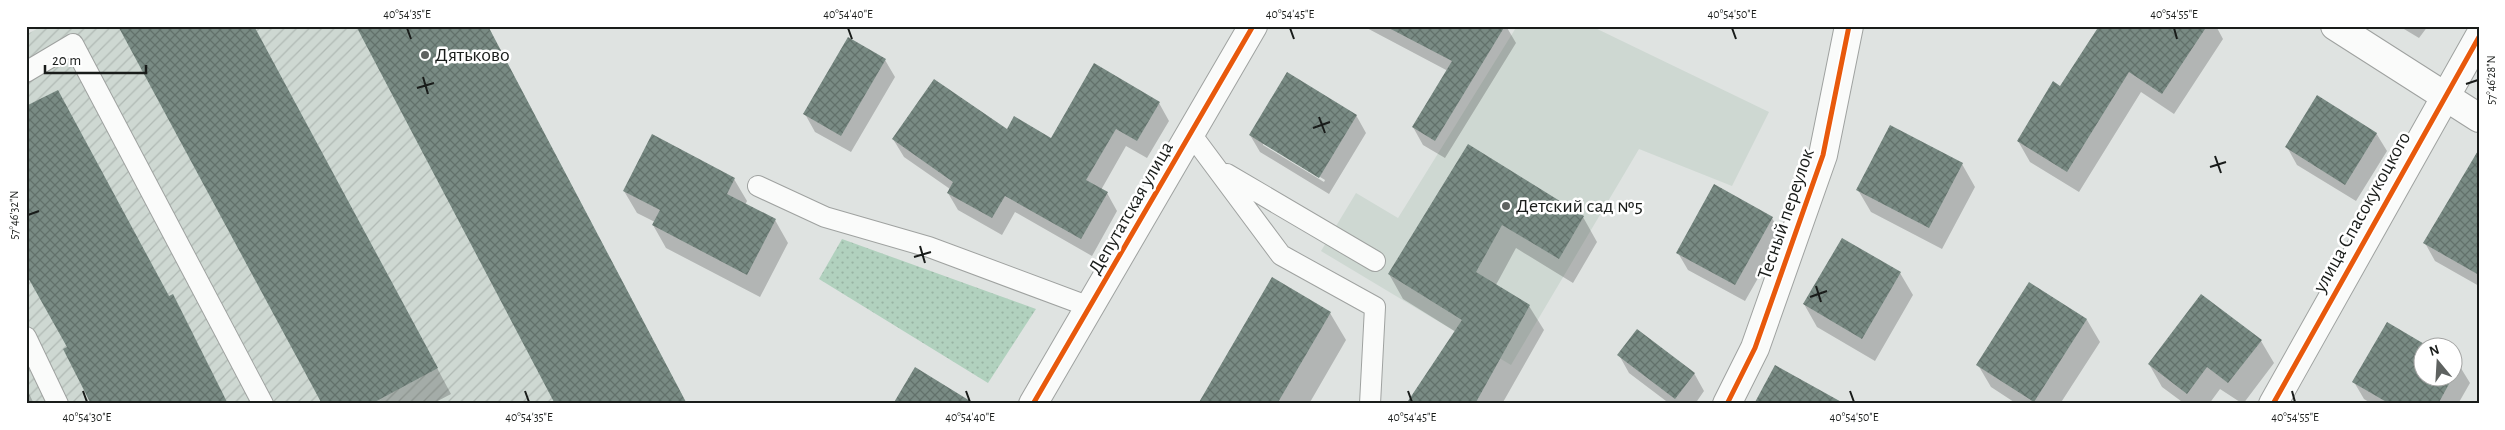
<svg xmlns="http://www.w3.org/2000/svg" width="2505" height="430" font-family="'Alegreya Sans',sans-serif">
<style>
.built{fill:#ced8d2}
.industrial{fill:url(#industrial-furrows)}
.grass{fill:url(#grass-dots)}
.shadow{fill:#0003;fill-rule:evenodd}
.building{fill:url(#building-cross-hatch)}
.lines{fill:none;stroke-linecap:round;stroke-linejoin:round}
.lane-casing{stroke:#9fa2a0;stroke-width:22}
.street-casing{stroke:#9fa2a0;stroke-width:30}
.secondary-casing{stroke:#9fa2a0;stroke-width:30}
.lane{stroke:#fafbfa;stroke-width:20}
.street{stroke:#fafbfa;stroke-width:28}
.secondary{stroke:#fafbfa;stroke-width:28}
.cycleway-casing{stroke:#fff;stroke-width:8}
.cycleway{stroke:#e8590c;stroke-width:5}
.ticks{fill:none;stroke:#191c1a;stroke-width:2}
.poi-dot{fill:#5e6260;stroke:#fff;stroke-width:2}
.labels{text-anchor:middle;dominant-baseline:central;stroke-width:5;stroke-linejoin:round;paint-order:stroke}
.poi-label{font-size:20px;fill:#191c1a;stroke:#fff;text-anchor:start}
.street-label{font-size:20px;fill:#191c1a;stroke:#fff}
.neatline{fill:none;stroke:#191c1a;stroke-width:2}
.ticks-label{font-size:12px;text-anchor:middle;fill:#191c1a}
</style>
<defs>
<pattern id="industrial-furrows" width="10" height="10" patternUnits="userSpaceOnUse" patternTransform="scale(1.25)"><rect width="10" height="10" fill="#ced8d2"/><path d="M-1 1l2-2M0 10L10 0M9 11l2-2" fill="none" stroke="#b0b9b4"/></pattern>
<pattern id="grass-dots" width="8" height="8" patternUnits="userSpaceOnUse" patternTransform="scale(1.25)"><rect width="8" height="8" fill="#b1d1be"/><path d="M2 2h.1M6 6h.1" fill="none" stroke="#98b3a3" stroke-width="1.8" stroke-linecap="round"/></pattern>
<pattern id="building-cross-hatch" width="8" height="8" patternUnits="userSpaceOnUse" patternTransform="scale(1.25)"><rect width="8" height="8" fill="#798b84"/><path d="M0 0l8 8M0 8l8-8" fill="none" stroke="#62716b"/></pattern>
</defs>
<rect width="100%" height="100%" fill="#dfe3e1"/>
<path class="built" d="M1517 26H1591L1769 112 1732 186 1639 149 1511 365 1321 251 1356 193 1398 218Z"/>
<path class="industrial" d="M42 26H488L687 404H26V35Z"/>
<path class="grass" d="M842 239 1036 309 988 383 819 279Z"/>
<path class="shadow" d="M253 26 451 394 432 404H323Z
M1363 26H1506L1516 43 1445 158 1423 145 1413 127 1448 71Z
M2101 26H2216L2223 39 2174 114 2141 92 2079 192 2030 162 2018 141 2061 87Z
M2399 26H2428L2419 38Z
M885 60 895 77 851 152 815 132 805 114Z
M1095 65 1159 103 1169 121 1147 158 1126 146 1101 190 1107 193 1117 211 1092 256 1015 212 1002 235 958 210 948 193 950 189 904 157 893 139 1007 131 1051 139Z
M1356 115 1366 133 1329 194 1260 152 1250 135ZM1263 142 1325 180 1324 182 1263 145Z
M2376 133 2387 151 2356 201 2297 165 2287 147Z
M1468 146 1583 217 1597 242 1573 283 1516 248 1496 285 1529 306 1544 330 1502 404H1408L1456 332 1403 299 1389 274Z
M1962 164 1975 187 1942 249 1871 212 1858 190Z
M734 179 747 201 745 205 775 220 788 243 760 297 666 248 653 225 655 222 637 213 624 191Z
M2479 179V286L2435 261 2425 243Z
M1772 218 1782 236 1745 301 1688 270 1678 253Z
M1900 273 1913 295 1875 361 1817 327 1804 304Z
M2030 284 2087 320 2100 342 2060 404H2017L1991 387 1978 365Z
M1330 313 1346 340 1309 404H1200Z
M2261 341 2274 363 2243 404 2220 389 2209 404H2185L2162 387 2149 364Z
M2422 348V378H2452V361L2459 365 2470 383 2458 404H2372L2364 399 2354 382Z
M1619 355 1694 373 1704 391 1695 404H1670L1629 373Z
M26 387 34 404H26Z"/>
<path class="building" d="M118 26H254L438 368 371 404H322Z
M356 26H488L687 404H555Z
M1385 26H1505L1435 141 1412 127 1452 61Z
M2099 26H2207L2162 94 2129 72 2067 172 2017 141 2053 81 2060 86Z
M848 37 886 59 841 136 803 114Z
M1094 63 1160 102 1137 141 1116 129 1086 180 1108 192 1081 239 1005 196 992 218 947 193 953 182 892 139 934 79 1007 129 1014 116 1051 138Z
M1287 72 1357 115 1319 178 1249 135Z
M58 90 169 296 173 294 228 404H91L63 349 67 347 26 274V106Z
M2317 95 2377 133 2345 185 2285 147Z
M1890 125 1963 163 1929 228 1856 190Z
M652 134 735 178 727 194 776 219 747 275 652 225 660 210 623 191Z
M1468 144 1584 216 1559 259 1502 225 1476 272 1530 305 1475 404H1406L1462 320 1388 274Z
M2479 149V275L2423 243Z
M1714 184 1773 217 1735 285 1676 253Z
M1842 238 1901 272 1862 339 1803 304Z
M1272 277 1331 312 1277 404H1198Z
M2029 282 2087 319 2034 402 1976 365Z
M2201 294 2262 340 2228 383 2207 367 2187 394 2148 364Z
M2387 322 2431 348H2422V378H2452V360L2460 364 2438 404H2390L2352 382Z
M1637 329 1695 373 1675 399 1617 355Z
M1775 365 1845 404H1754Z
M915 367 975 404H893Z"/>
<g class="lines">
<defs>
<path id="lane" d="M26 72 73 44 263 404
M1191 134 1281 255 1375 307 1370 404
M1227 174 1375 261
M758 186 825 217 929 247 1090 307
M26 337 58 404"/>
<path id="street" d="M1033 404 1253 26
M1727 404 1755 348 1823 155 1849 26
M2273 404 2479 37"/>
<path id="secondary" d="M2335 26 2479 118"/>
</defs>
<use href="#lane" class="lane-casing"/>
<use href="#street" class="street-casing"/>
<use href="#secondary" class="secondary-casing"/>
<use href="#lane" class="lane"/>
<use href="#street" class="street"/>
<use href="#secondary" class="secondary"/>
<defs>
<path id="cycleway" d="M1033 404 1253 26
M1727 404 1755 348 1823 155 1849 26
M2273 404 2479 37"/>
</defs>
<use href="#cycleway" class="cycleway-casing"/>
<use href="#cycleway" class="cycleway"/>
</g>
<path class="ticks" d="M407 28 411 39M848 28 852 39M1290 28 1294 39M1732 28 1736 39M2174 28 2177 39M423 77 428 94M2466 84 2478 80M417 88 434 83M1319 117 1325 133M1313 128 1330 122M2215 156 2221 173M2210 167 2226 162M28 215 39 211M920 246 925 263M914 257 931 252M1816 286 1821 302M1810 297 1827 291M83 391 87 402M525 391 529 402M966 391 970 402M1408 391 1412 402M1850 391 1854 402M2292 391 2295 402"/>
<g class="poi-dot">
<circle cx="425" cy="55" r="5"/>
<circle cx="1506" cy="206" r="5"/>
</g>
<g class="labels">
<g class="poi-label">
<text x="435" y="55">Дятьково</text>
<text x="1516" y="206">Детский сад №5</text>
</g>
<g class="street-label">
<text transform="translate(1131 208) rotate(-60)">Депутатская улица</text>
<text transform="translate(2362 212) rotate(-61)">улица Спасокукоцкого</text>
<text transform="translate(1786 214) rotate(-71)">Тесный переулок</text>
</g>
</g>
<rect width="2505" height="430" fill="none" stroke="#ffffff" stroke-width="55"/>
<g transform="translate(2438 362) rotate(342)"><circle r="24" fill="#ffffff" stroke="#a3a4a3"/>
<path d="M0-4L9 19L0 12L-9 19Z" fill="#5e6260"/>
<text y="-8" font-size="14" font-weight="bold" text-anchor="middle" fill="#191c1a">N</text>
</g>
<path d="M45 65v8h101v-8" fill="none" stroke="#191c1a" stroke-width="2.5"/>
<text x="52" y="65" font-size="15" fill="#191c1a" stroke="#ffffff" stroke-width="4" paint-order="stroke">20 m</text>
<rect x="28" y="28" width="2450" height="374" class="neatline"/>
<g class="ticks-label">
<text x="407" y="18">40°54'35"E</text>
<text x="848" y="18">40°54'40"E</text>
<text x="1290" y="18">40°54'45"E</text>
<text x="1732" y="18">40°54'50"E</text>
<text x="2174" y="18">40°54'55"E</text>
<text transform="translate(2491 80) rotate(-90)" y="4">57°46'28"N</text>
<text transform="translate(14 215) rotate(-90)" y="4">57°46'32"N</text>
<text x="87" y="421">40°54'30"E</text>
<text x="529" y="421">40°54'35"E</text>
<text x="970" y="421">40°54'40"E</text>
<text x="1412" y="421">40°54'45"E</text>
<text x="1854" y="421">40°54'50"E</text>
<text x="2295" y="421">40°54'55"E</text>
</g>
</svg>
